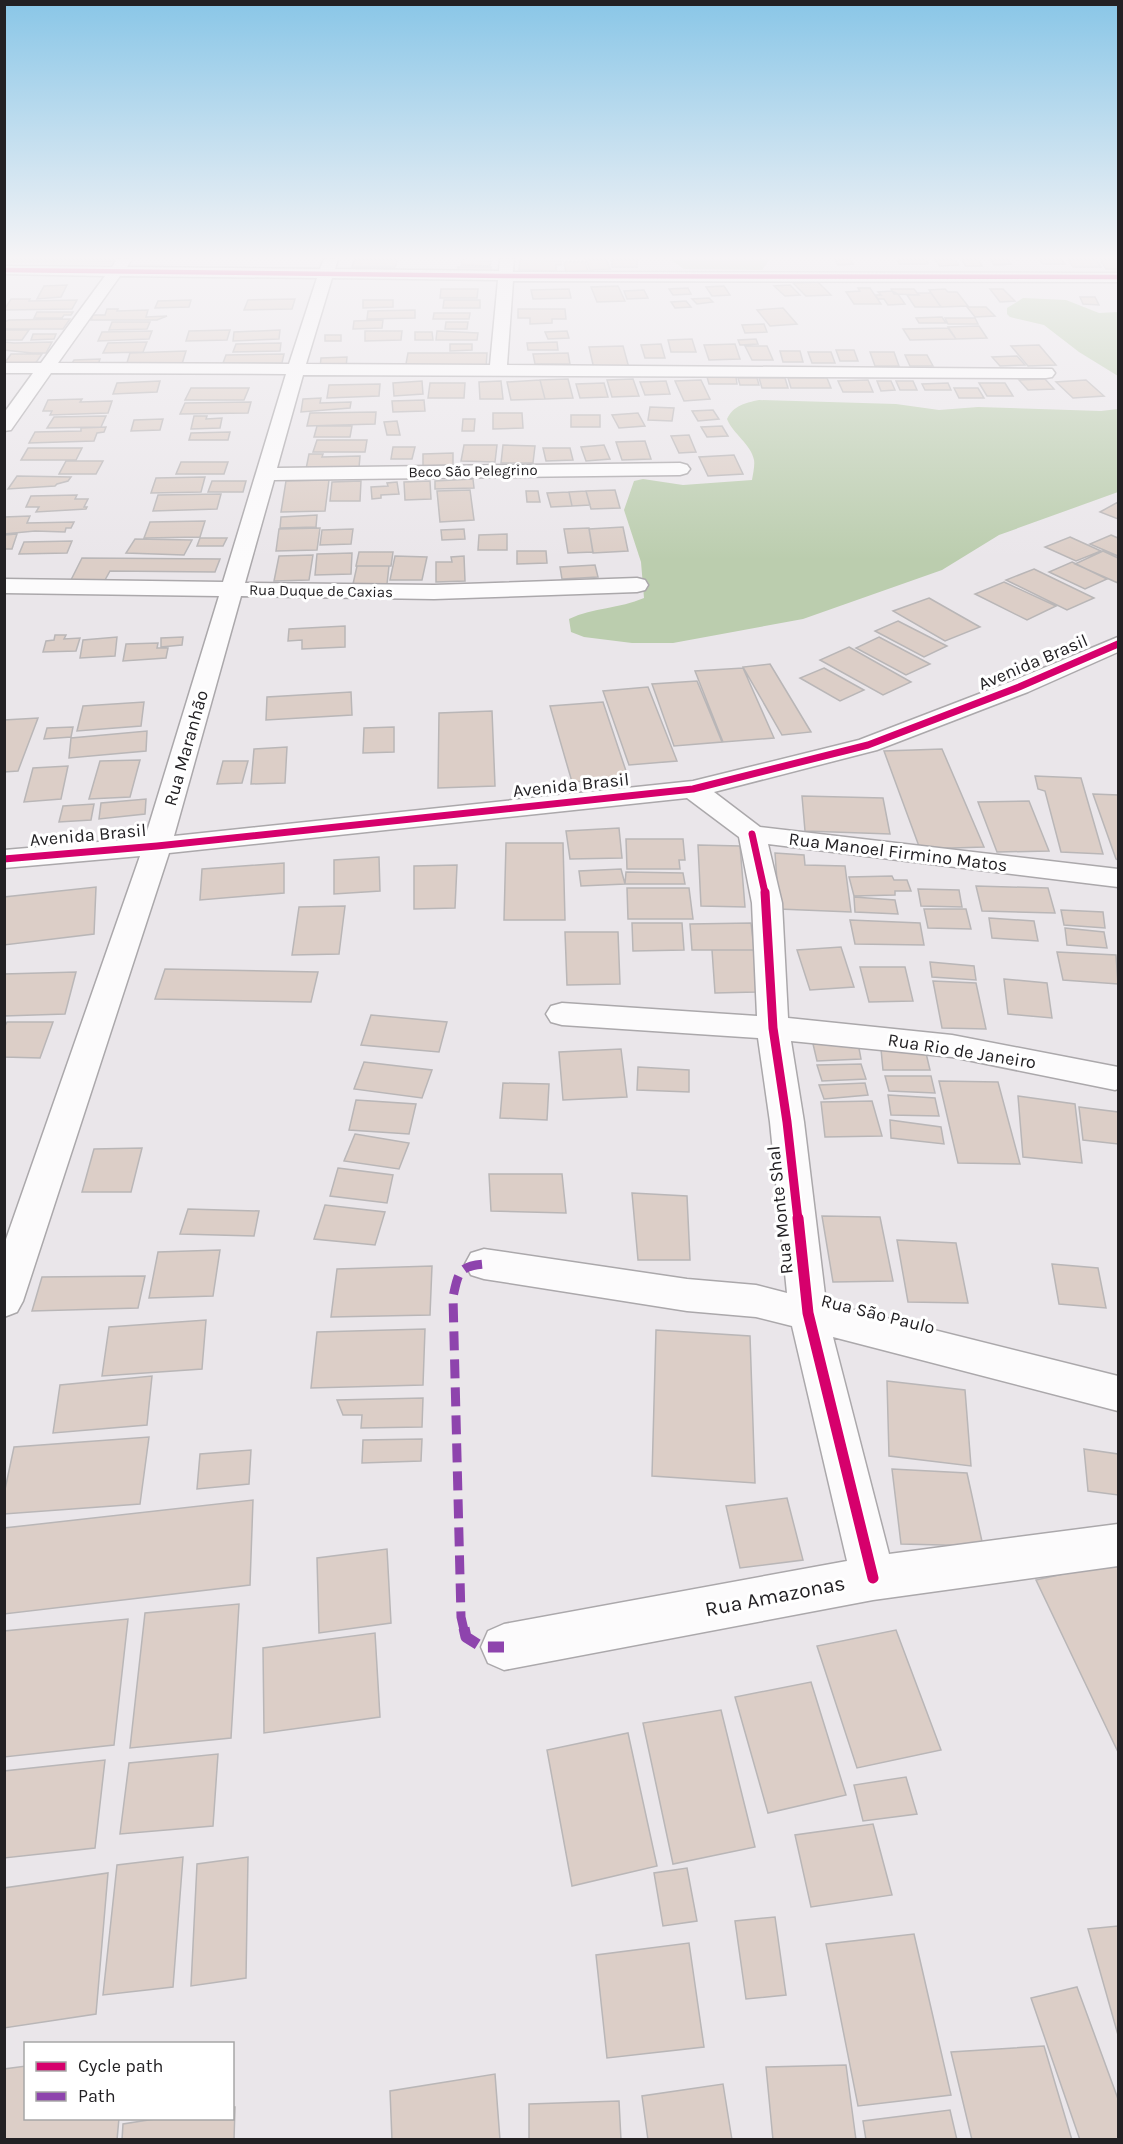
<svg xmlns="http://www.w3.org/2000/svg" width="1123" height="2144" font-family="Karla,sans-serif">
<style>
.green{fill:#c8d5bf}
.forest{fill:#bbcdae}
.building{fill:#dccec7;stroke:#b9b6b7;stroke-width:1.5}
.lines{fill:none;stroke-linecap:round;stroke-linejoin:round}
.minor-casing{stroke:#aba8ab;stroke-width:3}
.minor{fill:#fcfbfc;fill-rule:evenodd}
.quiet-far1{stroke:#8e44ad;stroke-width:9;stroke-dasharray:19 9;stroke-linecap:butt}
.quiet{stroke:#8e44ad;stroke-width:11;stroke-dasharray:23 11;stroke-linecap:butt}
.cycleway-far3-casing{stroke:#fff;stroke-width:6}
.cycleway-far2-casing{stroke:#fff;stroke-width:10}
.cycleway-far1-casing{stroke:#fff;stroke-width:13}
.cycleway-casing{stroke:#fff;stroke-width:15}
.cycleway-far3{stroke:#d6006c;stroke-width:4.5}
.cycleway-far2{stroke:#d6006c;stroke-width:7}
.cycleway-far1{stroke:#d6006c;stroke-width:9}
.cycleway{stroke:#d6006c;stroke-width:11}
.labels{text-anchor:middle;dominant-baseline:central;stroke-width:6;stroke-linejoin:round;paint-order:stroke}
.far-street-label{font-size:15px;fill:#232124;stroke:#fff}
.street-label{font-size:18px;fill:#232124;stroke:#fff}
.near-street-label{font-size:21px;fill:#232124;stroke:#fff}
</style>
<rect width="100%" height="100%" fill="#eae6ea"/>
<path class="green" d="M5 259H124L120 264 5 263Z"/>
<path class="forest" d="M670 259H770L762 270 684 269Z
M1023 298 1066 300 1099 313 1118 312V376L1079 352 1044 325 1010 317 1007 314V308Z
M759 400 896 404 939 410 978 407 1101 411 1118 409V492L999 535 942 570 803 619 673 643H632L584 637 571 632 569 619C594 607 619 609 644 598L641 562 624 510 634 481 643 479 683 485 752 480C753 474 755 465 754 460 751 444 733 434 727 419 734 405 745 403 759 400Z"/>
<path class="building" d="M8 259H113L111 261Z
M355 259H398L395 267H352Z
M586 259H606L610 269 590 270Z
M612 259H637V267H612Z
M835 259H850L853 264 838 265Z
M897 259H926L928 264H899Z
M934 259H954L959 265 940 266Z
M961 259H978L982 266H966Z
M991 259H1008L1011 264 994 265Z
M1039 259H1061L1065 264H1043Z
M1068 259H1096L1101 267H1073Z
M1100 259H1118V269H1106Z
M462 260 491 261 490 266 461 265Z
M520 260 561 261V265H556V271L519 270Z
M564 262H585L588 271 566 272Z
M458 267H491V271H458Z
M818 282 831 295 806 296 793 283Z
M67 285 61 297 37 299 44 286Z
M790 285 800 295 785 296 774 286Z
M618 286 625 301 597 302 591 287Z
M724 286 730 295 712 296 706 287Z
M688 288 691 294 673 295 669 289Z
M858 288H870L881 304H854L846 292 860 291Z
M441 289H478L477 298H440Z
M569 289 571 298 533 299 531 290Z
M891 289H914L919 295 894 294Z
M945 289 948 292H957L968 306 941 307 929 290Z
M990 289H1003L1015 301 1000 302Z
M644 290 648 298 627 299 624 291Z
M892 291 898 294 905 304 888 305 884 299H878L875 295H881L878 292Z
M917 293H931L941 307H915L907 295H919Z
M1080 297H1095L1099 305 1083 304Z
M709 298 713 302 697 304 692 299Z
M11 299H30L29 301 77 300 72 309 4 310Z
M295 299 292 309 244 310 248 300Z
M191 300 189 307 155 308 158 301Z
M363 300H393V307L363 308Z
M444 300H480V308H443Z
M686 301 691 307 675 308 671 302Z
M967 307H986L995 316 975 317Z
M783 308 797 324 770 326 757 310Z
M107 309H118L117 311 148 310 146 317 167 316 157 320H91L93 315H105Z
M518 309H565L566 319H552V323L530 324V318H518Z
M415 310V318L367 319 368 311Z
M37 312H73L71 315H64L62 318H34Z
M434 313H470L469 319H433Z
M942 317 946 323H919L916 318Z
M945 318H975L978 324H948Z
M70 319 63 329H4V322L9 320Z
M383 320 382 328 353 329 354 321Z
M112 322H150L147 329 109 330Z
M446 322H468L467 329H445Z
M764 324 767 332 745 333 742 325Z
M979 326 987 338 956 339 948 327Z
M948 328 956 339 910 340 903 329Z
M4 330H29L22 340H4Z
M230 330 227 340 186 341 189 331Z
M280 330 279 339 233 341 234 332Z
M152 331 149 339 98 341 102 332Z
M365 331H402L401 340 365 341Z
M437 331 478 333 477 340H436Z
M567 331 569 338 548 339 545 332Z
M415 332H432L433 340H415Z
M33 334H56L54 339 31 340Z
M325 335H341V341H325Z
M692 339 696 352H671L668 340Z
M756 339 758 344 740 345 738 340Z
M4 342 14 343 52 342 46 353H32L4 350Z
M147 342 143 352 103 353 108 343Z
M557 342 558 350H528L527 343Z
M281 343 280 351 233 352 236 344Z
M450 344H472V350L450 351Z
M661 344 665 358H645L641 345Z
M735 344 740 359 709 360 704 345Z
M1039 345 1056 365 1028 366 1011 346Z
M623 346 629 368 594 369 589 347Z
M745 346H767L773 360H752Z
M836 350H854L858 361H840Z
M186 351 182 364 126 366 130 353Z
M780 351H800L803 362H783Z
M808 352H831L835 363H812Z
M870 352H894L899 366H875Z
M408 353H487L486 368 405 369Z
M568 353 570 364H535L533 354Z
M11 354H42L35 364H4Z
M284 354 282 363H223L226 355Z
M905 355H927L933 366H910Z
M1017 356 1025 365 1000 366 992 357Z
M347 357 346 368H320L321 358Z
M100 359 98 365H71L74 360Z
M707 377H736L737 384H709Z
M738 378H757L759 385H740Z
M759 378H785L788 388H762Z
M788 378H827L831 388H791Z
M568 379 573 398 545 399 540 380Z
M633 379 639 396 612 397 607 380Z
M1045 379 1054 389 1028 390 1019 380Z
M540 380 545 399 511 400 507 382Z
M701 380 710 399 684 401 675 381Z
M868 380 873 392H843L838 381Z
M1086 380 1104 396 1073 398 1056 382Z
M160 381 157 392 113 394 117 383Z
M422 381 423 394 394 396 393 383Z
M501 381 503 399H480L479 382Z
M666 381 670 394 645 395 640 382Z
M877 381H891L895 390 881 391Z
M896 381H913L917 390H900Z
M430 383H465L464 398H428Z
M604 383 608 397 580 398 576 384Z
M948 383 951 390H925L922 384Z
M979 383H1005L1013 396H987Z
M380 384 379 396 327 398 329 385Z
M191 388H249L244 400H185Z
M954 388H978L984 398H959Z
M321 398 320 403 351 402 350 408 301 412 303 399Z
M82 399 80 402 112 401 108 413 50 415 52 411H43L48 400Z
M424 400 425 411 393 412 392 401Z
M251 402 248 413 180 414 185 403Z
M650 407 674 408 672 421 648 420Z
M713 410 719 419 698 421 692 411Z
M376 412 375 424 307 426 310 413Z
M493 413H522L523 428 493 429Z
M638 413 645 426 619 428 612 415Z
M571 415H600V427H571Z
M106 416 101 427 47 428 54 417Z
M194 416H207L206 419 222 418 220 428 191 429Z
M163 419 160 430 131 431 134 420Z
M463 419H475L474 431H462Z
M397 421 400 435H387L384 422Z
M317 426H352L350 437H314Z
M722 426 728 436 707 437 701 427Z
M106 427 104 432 97 433 94 441 29 443 35 432 81 431V428Z
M230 432 228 440H189L191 433Z
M689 435 696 452 679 453 671 436Z
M317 440H367L365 452H313Z
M645 441 651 459 622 460 616 442Z
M464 445H497L495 462 461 461Z
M503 445 535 446 533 463H501Z
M604 445 610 459 586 461 581 447Z
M393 447H415L412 459H391Z
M28 448H82L76 460H21Z
M543 448H570L573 460 546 461Z
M453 453V465L423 466V454Z
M309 454H323L322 457 360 456 359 468 306 469Z
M734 455 743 474 708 476 699 457Z
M66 461H103L96 474H59Z
M181 462H228L224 474H176Z
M17 476 71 477 68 481 57 484 55 486 8 489Z
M205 477 201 492 151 493 156 478Z
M473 479 474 488 435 489V481Z
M329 480 325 511 281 512 286 481Z
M212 481H246L243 492H208Z
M361 481 360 501H330L332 482Z
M430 481 431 499 405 500 404 482Z
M397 482 399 494 381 495V498L372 499 371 487 388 486 387 483Z
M470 490 474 520 440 522 437 491Z
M615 490 620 508 591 509 586 491Z
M526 491H538L540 502H527Z
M586 491 590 505 572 506 569 492Z
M569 492 572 506 551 507 547 493Z
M221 494 217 509 153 511 158 495Z
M77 495 75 499H88L84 507H87L86 509 36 512 39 507H26L31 496Z
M1118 502V519L1100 512Z
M317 515 316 527 280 528 281 517Z
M30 516 27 523 74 522 71 528H66L65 532 35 531 4 534V517Z
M205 521 200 537 144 538 150 522Z
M623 527 628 551 593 553 589 529Z
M320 528 317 550 276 551 279 529Z
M589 528 593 552 568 553 564 529Z
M353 529 351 544 320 545 322 530Z
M464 529 465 539 442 540 441 530Z
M17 534 12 549H4V535Z
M507 534V550H478L479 535Z
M1111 535 1118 538V556L1090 544Z
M1070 537 1101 551 1076 561 1045 547Z
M200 538H227L223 546H197Z
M135 539 192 540 184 555 126 553Z
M72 541 67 553 19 554 24 542Z
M517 551H546L547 563 517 564Z
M1103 551 1118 558V583L1075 564Z
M359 552H393L391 566H356Z
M352 553 351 574 315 575 317 554Z
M313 555 309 580 274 581 279 556Z
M395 556 427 557 422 580H390Z
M464 556 465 581 436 582V562H452L451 557Z
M82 558 220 559 215 572 110 571 105 580H71Z
M1072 562 1107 579 1085 589 1049 572Z
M595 565 598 577 562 579 560 567Z
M357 566H389L387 584H353Z
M1034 569 1094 598 1067 610 1006 580Z
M1004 582 1056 606 1027 620 975 594Z
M929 598 980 627 945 641 893 611Z
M898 621 947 646 924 657 875 631Z
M345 626V647L302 649V640L288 641 289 629Z
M55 635H66L64 639 80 638 76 651 43 652 46 641 54 640Z
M117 637 115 656 80 658 83 640Z
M183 637 182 645 161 647V638Z
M879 637 930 664 906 675 856 648Z
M158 643 157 648H168L166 658 123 661 126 644Z
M849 647 911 682 883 695 820 660Z
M770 664 811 732 782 735 743 667Z
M743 668 774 738 723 742 695 671Z
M824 668 864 690 840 701 800 678Z
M697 681 722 742 674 746 652 684Z
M648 687 677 761 629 765 603 691Z
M351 692 352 715 266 720 267 697Z
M144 702 141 726 77 731 83 706Z
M603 702 628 777 572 782 550 706Z
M492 711 495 786 438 788 439 713Z
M38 718 18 771 4 772V720Z
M73 727 71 737 44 739 47 728Z
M394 727V752L363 753 364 728Z
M147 731 146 751 69 758 71 738Z
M287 747 285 783 251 784 254 749Z
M942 749 984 847 920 849 884 751Z
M140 760 130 797 89 799 100 761Z
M223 761H248L242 783 217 784Z
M68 766 61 799 24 802 33 768Z
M1035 776 1081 778 1103 854 1061 852 1045 791 1038 789Z
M1093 794 1118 795V860L1116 859Z
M802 796 883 798 890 834 805 831Z
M146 799 145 814 99 819 101 803Z
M1029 801 1049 851 997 852 978 802Z
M94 804 91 820 59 822 63 806Z
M619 828 622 858 570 859 566 831Z
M626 839H683L685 860H679L680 869H627Z
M506 843H563L565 920H504Z
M698 845 740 846 745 907 701 906Z
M775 853 804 855 805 865 845 866 851 912 779 909Z
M379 857 380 891 334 894V860Z
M284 863V893L200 900 202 869Z
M457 865 455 908 414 909V866Z
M621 869 625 884 581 886 579 871Z
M626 872 683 873 685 884H625Z
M892 876 894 880H907L911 891H895V895L854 896 849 877Z
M976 886 1048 888 1055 913 982 911Z
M96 887 94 934 4 945V897Z
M627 888H689L693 919H628Z
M918 889 959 890 962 907 921 906Z
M854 897 895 900 898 914 855 912Z
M345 906 339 954 292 955 299 907Z
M924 909H966L971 929 928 928Z
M1061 910 1103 912 1105 928 1064 925Z
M989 918 1034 921 1038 941 992 938Z
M850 920 920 923 924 945 855 944Z
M632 923H682L684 950 633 951Z
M751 923 754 950H692L690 924Z
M1065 928 1104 932 1107 948 1067 945Z
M565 932H618L620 984 567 985Z
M841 947 854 987 810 990 797 950Z
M712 950H754L756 992 715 993Z
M1057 952 1116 955 1118 984 1063 980Z
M930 962 974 966 976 980 932 977Z
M860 967H905L913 1001 869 1002Z
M165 969 318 972 311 1002 155 999Z
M76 972 65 1014 4 1016V974Z
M1004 979 1047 983 1052 1018 1008 1014Z
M933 981 976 983 986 1029 942 1028Z
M371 1015 447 1022 439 1052 361 1045Z
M7 1022H53L40 1058 4 1057V1028Z
M858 1043 861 1059 817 1061 813 1044Z
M621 1049 627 1097 563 1100 559 1052Z
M881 1049 926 1053 930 1070H883Z
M364 1062 432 1070 422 1098 354 1089Z
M861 1064 866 1079 822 1081 817 1065Z
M638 1067 689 1070V1092L637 1090Z
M885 1076H931L935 1093 889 1091Z
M939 1081 998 1082 1020 1164 958 1163Z
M503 1083 549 1084 547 1120 500 1118Z
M865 1083 868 1095 824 1099 819 1085Z
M888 1095 935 1098 939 1116 891 1115Z
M1018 1096 1075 1104 1082 1163 1023 1157Z
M356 1100 416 1104 409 1134 349 1130Z
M872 1101 882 1136 825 1137 821 1102Z
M1079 1107 1118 1112V1144L1083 1140Z
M890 1120 941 1127 944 1144 891 1138Z
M355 1134 409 1143 399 1169 344 1161Z
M142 1148 131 1192H82L94 1149Z
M338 1168 393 1175 387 1203 330 1196Z
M489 1174H562L566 1213 491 1211Z
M632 1193 687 1196 690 1260H638Z
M325 1205 385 1212 375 1245 314 1239Z
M188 1209 259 1211 254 1236 180 1234Z
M822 1216 880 1217 893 1281 833 1282Z
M897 1240 956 1243 968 1303 908 1302Z
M220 1250 213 1296 149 1298 158 1252Z
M1052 1264 1098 1268 1106 1308 1059 1304Z
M432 1266 430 1315 331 1317 337 1269Z
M145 1276 138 1308 32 1311 42 1277Z
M206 1320 202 1369 102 1376 109 1327Z
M425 1329 423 1385 311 1388 317 1332Z
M656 1330 750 1336 755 1483 652 1476Z
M152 1376 147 1425 53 1433 60 1385Z
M887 1381 965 1390 971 1466 889 1456Z
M423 1398 422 1427 361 1428 362 1415H343L337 1400Z
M149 1437 140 1504 4 1514V1494L14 1447Z
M422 1439 421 1461 362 1463 363 1440Z
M1084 1449 1118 1454V1495L1088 1491Z
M251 1450 249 1484 197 1489 200 1454Z
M892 1469 967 1473 983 1546 901 1544Z
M787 1498 803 1560 740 1568 726 1506Z
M253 1500 250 1585 4 1614V1528Z
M387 1549 391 1623 319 1633 317 1558Z
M1117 1562 1118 1563V1752L1036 1580Z
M239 1604 231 1738 130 1748 145 1613Z
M128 1619 114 1745 4 1757V1631Z
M896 1630 941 1750 857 1768 817 1646Z
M375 1633 380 1717 264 1733 263 1648Z
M811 1682 846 1795 768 1813 735 1697Z
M721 1710 755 1847 673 1864 643 1723Z
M628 1733 657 1866 572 1886 547 1750Z
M218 1754 213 1826 120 1834 129 1763Z
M105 1760 95 1848 4 1858V1771Z
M906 1777 917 1814 863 1821 854 1785Z
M873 1824 892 1895 811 1907 795 1835Z
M183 1857 173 1987 103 1995 117 1865Z
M248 1857 246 1978 191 1986 197 1864Z
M687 1868 697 1921 663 1926 654 1873Z
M108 1873 96 2014 4 2028V1888Z
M775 1917 786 1995 746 1999 735 1921Z
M1118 1926V2035L1088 1929Z
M914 1934 951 2095 858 2106 826 1944Z
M689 1943 704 2047 607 2058 596 1955Z
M1077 1987 1118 2099V2140H1080L1031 1998Z
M1044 2046 1072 2140H972L951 2052Z
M846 2065 856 2140H773L766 2067Z
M26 2066V2118H119L117 2140H4V2069Z
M495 2074 500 2140H392L390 2091Z
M723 2084 732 2140H648L642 2096Z
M619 2101 621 2140H529V2104Z
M232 2107H235L234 2140H122L123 2124 161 2118H232Z
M950 2110 957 2140H866L863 2121Z"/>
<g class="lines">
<defs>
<path id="minor" d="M117 259H132L127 267 320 269 324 259H338L335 269 499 271 500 259H514L513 272 1118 273V282L513 281 507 365 1052 369 1055 373 1052 377 1046 378 303 375 277 468 680 463 687 465 690 469 687 473 680 475 274 480 245 583 434 585 637 578 645 580 648 585 645 590 637 592 434 599 241 596 174 836 693 781 859 740 1010 682 1118 637V652L1028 692 877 750 714 792 760 827 1118 869V887L768 844 782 903 788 1018 952 1035 1118 1067V1089L1115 1090 952 1057 791 1041 804 1122 826 1303 1118 1376V1411L833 1337 889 1554 1118 1524V1566L873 1600 504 1670 488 1663 481 1647 488 1631 504 1624 847 1561 792 1326 756 1317 687 1311 484 1279 471 1275 465 1264 471 1253 484 1249 687 1279 756 1285 787 1293 770 1122 758 1038 562 1025 551 1022 546 1014 551 1006 562 1003 757 1016 752 903 739 837 687 798 169 853 23 1301 17 1312 4 1317V1245L140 856 4 868V850L145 838 219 596 4 593V579L223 582 286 374 51 373 11 430 4 431V413L33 373H4V363H41L105 276 4 274V266L112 267ZM120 276 317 278 289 364 58 363ZM332 278 498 280 490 365 306 364Z"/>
</defs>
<use href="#minor" class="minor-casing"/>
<use href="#minor" class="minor"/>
<path class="quiet-far1" d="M464 1630 461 1617 453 1297C458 1274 458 1266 484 1264"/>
<path class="quiet" d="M464 1628 466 1637 482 1647H504"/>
<defs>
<path id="cycleway-far3" d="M4 270 505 276 1118 277"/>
<path id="cycleway-far2" d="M752 834 765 893
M4 859 157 846 693 789 868 745 1019 687 1118 644"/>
<path id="cycleway-far1" d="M765 892 773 1028 787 1122 798 1220"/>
<path id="cycleway" d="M798 1218 808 1313 873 1578"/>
</defs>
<use href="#cycleway-far3" class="cycleway-far3-casing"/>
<use href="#cycleway-far2" class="cycleway-far2-casing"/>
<use href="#cycleway-far1" class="cycleway-far1-casing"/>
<use href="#cycleway" class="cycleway-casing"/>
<use href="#cycleway-far3" class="cycleway-far3"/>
<use href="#cycleway-far2" class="cycleway-far2"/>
<use href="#cycleway-far1" class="cycleway-far1"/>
<use href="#cycleway" class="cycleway"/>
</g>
<linearGradient id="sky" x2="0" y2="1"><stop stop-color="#89c6e7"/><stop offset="0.46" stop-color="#f6f4f6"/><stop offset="1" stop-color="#f6f4f6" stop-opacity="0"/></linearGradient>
<rect width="1123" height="560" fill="url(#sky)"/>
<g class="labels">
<g class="far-street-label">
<text transform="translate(473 471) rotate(-1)">Beco São Pelegrino</text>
<text transform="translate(321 591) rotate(1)">Rua Duque de Caxias</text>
</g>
<g class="street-label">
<text transform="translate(1033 662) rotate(-23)">Avenida Brasil</text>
<text transform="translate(186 748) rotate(-74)">Rua Maranhão</text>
<text transform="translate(571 785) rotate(-6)">Avenida Brasil</text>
<text transform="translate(88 835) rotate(-5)">Avenida Brasil</text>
<text transform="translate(898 852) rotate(7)">Rua Manoel Firmino Matos</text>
<text transform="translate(962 1051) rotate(9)">Rua Rio de Janeiro</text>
<text transform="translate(780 1210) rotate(-96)">Rua Monte Shal</text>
<text transform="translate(878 1314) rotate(14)">Rua São Paulo</text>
</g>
<g class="near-street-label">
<text transform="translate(775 1596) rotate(-11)">Rua Amazonas</text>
</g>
</g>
<rect width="1123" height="2144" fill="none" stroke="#232124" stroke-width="12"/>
<rect x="24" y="2042" width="210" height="78" fill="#ffffff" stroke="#a7a6a7" stroke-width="1.5"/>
<rect x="36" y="2062" width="30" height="9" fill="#d6006c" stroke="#a7a6a7" stroke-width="1.5"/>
<text x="78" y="2072" font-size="18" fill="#232124">Cycle path</text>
<rect x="36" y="2092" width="30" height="9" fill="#8e44ad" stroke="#a7a6a7" stroke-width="1.5"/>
<text x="78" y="2102" font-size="18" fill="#232124">Path</text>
</svg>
